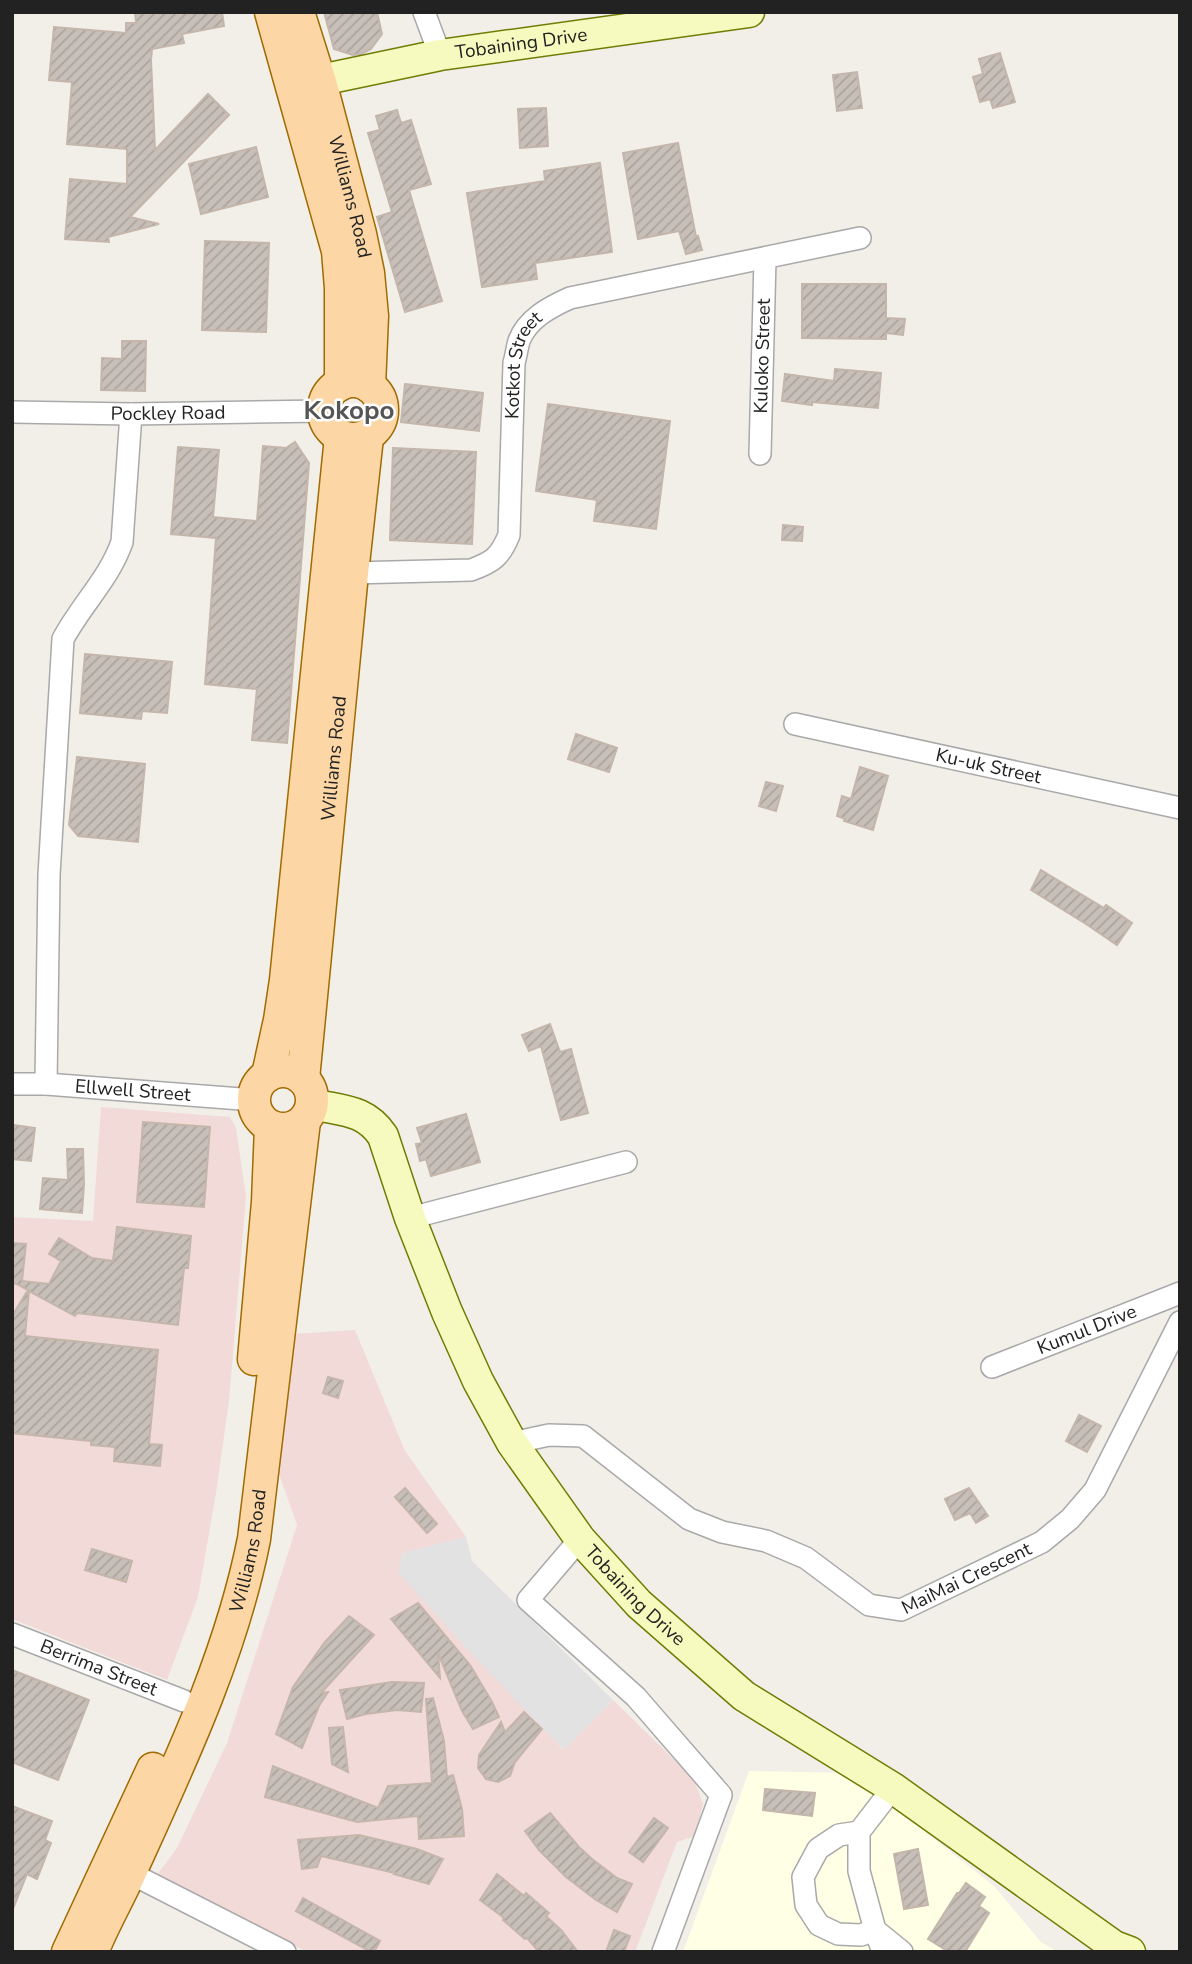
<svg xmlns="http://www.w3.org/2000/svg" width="1192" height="1964" font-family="'Nunito Sans',sans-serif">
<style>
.commercial{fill:#f2dad9}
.education{fill:#ffffe5}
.parking{fill:#e2e2e2}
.building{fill:url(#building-hatch);stroke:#c4b6ab;stroke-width:2}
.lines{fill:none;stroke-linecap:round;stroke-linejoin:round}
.street-casing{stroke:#a9a9a9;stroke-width:24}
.secondary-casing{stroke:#707d05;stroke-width:33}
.primary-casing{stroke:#a06b00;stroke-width:35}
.street{stroke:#fff;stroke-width:21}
.secondary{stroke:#f7fabf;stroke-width:30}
.primary{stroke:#fcd6a4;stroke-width:32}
.labels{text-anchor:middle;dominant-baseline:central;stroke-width:5;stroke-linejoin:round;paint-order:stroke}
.street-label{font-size:19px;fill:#222;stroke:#fff}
.district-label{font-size:26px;font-weight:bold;fill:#555;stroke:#fff}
</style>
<defs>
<pattern id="building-hatch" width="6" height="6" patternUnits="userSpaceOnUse" patternTransform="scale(1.75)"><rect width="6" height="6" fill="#c7bfb8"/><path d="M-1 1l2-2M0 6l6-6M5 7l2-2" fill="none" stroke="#aba49e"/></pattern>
</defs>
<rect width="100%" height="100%" fill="#f2efe9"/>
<path class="commercial" d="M101 1107 230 1117 236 1128 246 1197 229 1401 216 1493 198 1597 167 1680 12 1619V1217L93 1221Z
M355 1330 405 1451 466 1537 402 1553 563 1750 613 1700 694 1779 703 1804 695 1836 677 1842 635 1952H307L157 1875 177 1848 227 1743 297 1525 273 1457 291 1334Z"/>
<path class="education" d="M749 1771 851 1773 994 1886 1041 1942 1058 1952H683Z"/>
<path class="parking" d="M466 1537 472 1561 613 1700 564 1750 468 1650 398 1572 402 1553Z"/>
<path class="building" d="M135 12H222L224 26 182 34 184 43 152 49 151 60 155 150 208 94 229 115 130 217 159 224 108 237 109 242 65 239 70 179 127 184V149L67 144 72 82 49 80 54 27 126 33V23H136Z
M324 12H377L382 34 371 49 361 54 353 55 334 49Z
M1000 53 1015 102 993 108 990 99 980 102 973 77 983 74 979 59Z
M857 72 862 108 837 111 833 75Z
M546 108 548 146 520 148 518 109Z
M397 110 401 123 411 120 431 184 409 190 442 301 405 312 377 217 392 212 368 133 380 130 376 116Z
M678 143 696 237 698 236 702 250 686 254 679 231 638 239 623 153Z
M256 147 268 197 201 214 189 164Z
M600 163 612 252 535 263 537 279 482 287 467 193 545 181 544 171Z
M205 241 269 243 266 332 202 330Z
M802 284H886V318L905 319 903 335 886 333V339L802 338Z
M122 341H146L145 391 101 390 102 358 122 359Z
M835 369 881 373 878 408 812 402V405L782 401 785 374 834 381Z
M405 384 483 393 479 431 401 422Z
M548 404 670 421 656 529 594 521 597 500 536 491Z
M295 442 309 463 287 743 252 740 257 689 205 684 216 538 171 534 178 447 219 450 213 517 257 521 263 446 286 448Z
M393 448 476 452 472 544 390 540Z
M783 525 803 527 802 541 782 540Z
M85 654 172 662 167 713 142 711 141 719 80 713Z
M576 734 617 748 609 772 568 759Z
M77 757 145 764 138 842 78 836 69 825Z
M860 767 888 776 873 830 844 821 845 819 837 816 842 796 851 799Z
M766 782 783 786 776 811 759 806Z
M1041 870 1104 908 1106 905 1132 923 1117 945 1086 924 1031 890Z
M550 1024 560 1052 571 1049 588 1113 561 1120 541 1046 529 1051 522 1035Z
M466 1114 480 1162 431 1176 426 1159 420 1161 416 1144 422 1143 417 1128Z
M143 1122 210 1127 204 1207 137 1202Z
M14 1125 35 1128 31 1161 12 1159Z
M67 1149H83L84 1184 82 1213 40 1209 43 1178 68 1180Z
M117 1227 191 1236 188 1268H184L178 1325 77 1313 75 1316 29 1291 25 1336 158 1350 149 1444 162 1445 160 1466 114 1461 115 1447 91 1445V1441L12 1433V1316L28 1290 17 1284 12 1283V1243L26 1244 22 1281 49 1284 61 1261 49 1254 59 1238 92 1258 113 1261Z
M328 1377 343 1381 338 1398 323 1393Z
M1079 1415 1101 1426 1087 1452 1066 1441Z
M405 1488 437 1524 427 1533 395 1497Z
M969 1488 988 1516 976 1523 970 1513 955 1520 945 1499Z
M92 1549 132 1561 126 1582 85 1570Z
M418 1603 470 1665 492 1702 499 1717 473 1729 462 1711 438 1653 440 1678 391 1619Z
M349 1616 374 1635 321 1693 328 1692 319 1706 302 1748 276 1734 293 1687 325 1642Z
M12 1670 89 1700 58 1780 12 1762Z
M392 1682 424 1683 421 1712 397 1710 366 1714 347 1719 340 1690Z
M433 1698 444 1741 447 1777 453 1775 462 1809 464 1836 419 1839 418 1816 357 1822 265 1797 273 1766 378 1808 388 1786 432 1783 426 1699Z
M524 1712 542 1729 515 1762 510 1776 498 1782 486 1779 478 1768 479 1755 501 1722 505 1732Z
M343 1727 348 1772 332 1764 329 1728Z
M765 1789 815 1793 812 1816 763 1810Z
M12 1806 52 1821 45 1840 51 1843 37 1879 27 1874 13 1909Z
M550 1813 579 1847 592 1859 617 1878 632 1884 617 1912 596 1900 566 1877 539 1850 525 1831Z
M654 1818 668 1828 643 1862 629 1852Z
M359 1835 417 1849 443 1859 429 1884 394 1874 395 1873 321 1856 317 1867 302 1869 298 1840Z
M918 1849 928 1905 904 1909 894 1854Z
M497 1874 524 1896 526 1893 549 1913 546 1916 561 1930 578 1952H539L527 1938 525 1939 503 1920 504 1918 480 1900Z
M966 1883 985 1897 979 1906 989 1913 965 1952H949L928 1939 957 1893H959Z
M303 1898 380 1941 374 1952H371L296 1911Z
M614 1930 630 1936 624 1952H606Z"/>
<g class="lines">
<defs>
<g id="street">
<path d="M424 12 440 55"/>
<path id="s1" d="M12 412 131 414 324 411"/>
<path id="s2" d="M760 454 765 259"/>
<path id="s3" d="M340 572 352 573 471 570C493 562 500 557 509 535L514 363C516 356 517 348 519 341 527 319 550 307 570 298L860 238"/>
<path id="s4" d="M795 724 1180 808"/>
<path id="s5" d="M12 1084H46L254 1100"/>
<path d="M46 1084 49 875 63 639C81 605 109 579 122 542L131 414"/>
<path d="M410 1218 626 1162"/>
<path id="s6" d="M992 1367 1180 1293"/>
<path id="s7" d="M512 1443 549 1435 583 1436 689 1519 722 1532 766 1541 806 1558 869 1605 901 1610 1042 1542 1070 1519 1095 1490 1180 1322"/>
<path d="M580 1539 528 1600 636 1697 721 1795 663 1952"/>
<path id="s8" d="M12 1634 184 1701"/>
<path d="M893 1788 859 1832V1871L875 1930 902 1952"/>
<path d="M859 1832 839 1835 818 1849 803 1877 806 1905 819 1925 838 1934 861 1935 875 1930 883 1952"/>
<path d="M130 1873 285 1952"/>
</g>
<g id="secondary">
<path id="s9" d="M297 85 440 55 749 12"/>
<path id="s10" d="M312 1104C342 1111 365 1109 383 1136L410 1218 447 1312 478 1381 512 1443 580 1539 639 1604 744 1696 893 1788 1114 1946 1130 1952"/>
</g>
<g id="primary">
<path d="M271 12 338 251 341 288V384"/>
<path id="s11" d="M298 12 320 82 360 234 368 273 372 316 369 386"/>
<circle cx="353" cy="410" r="29"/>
<circle cx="283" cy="1100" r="29"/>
<path d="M268 1075 280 1020 286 980 341 437"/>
<path id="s12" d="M303 1079 352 573 367 437"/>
<path d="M254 1359 268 1202 271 1127"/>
<path d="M68 1952 153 1769"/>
<path id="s13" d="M92 1952C103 1924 119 1897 131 1870 180 1762 231 1655 254 1539L304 1121"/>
</g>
</defs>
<use href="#street" class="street-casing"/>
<use href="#secondary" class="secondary-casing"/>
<use href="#primary" class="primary-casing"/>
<use href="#street" class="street"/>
<use href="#secondary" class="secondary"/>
<use href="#primary" class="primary"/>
</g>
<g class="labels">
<g class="street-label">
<text stroke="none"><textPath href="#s9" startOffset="228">Tobaining Drive</textPath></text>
<text stroke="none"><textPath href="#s11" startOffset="192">Williams Road</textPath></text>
<text stroke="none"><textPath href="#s2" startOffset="98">Kuloko Street</textPath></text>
<text stroke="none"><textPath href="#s3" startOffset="357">Kotkot Street</textPath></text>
<text stroke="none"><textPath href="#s1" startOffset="156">Pockley Road</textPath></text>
<text stroke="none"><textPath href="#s12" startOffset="322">Williams Road</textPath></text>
<text stroke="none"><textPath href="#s4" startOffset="198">Ku-uk Street</textPath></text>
<text stroke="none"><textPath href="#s5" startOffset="121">Ellwell Street</textPath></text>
<text stroke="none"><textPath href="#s6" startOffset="102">Kumul Drive</textPath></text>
<text stroke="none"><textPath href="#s13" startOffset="432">Williams Road</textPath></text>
<text stroke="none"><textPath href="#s7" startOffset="514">MaiMai Crescent</textPath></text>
<text stroke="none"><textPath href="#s10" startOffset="611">Tobaining Drive</textPath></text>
<text stroke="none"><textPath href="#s8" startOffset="93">Berrima Street</textPath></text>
</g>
<g class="district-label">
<text x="349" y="410">Kokopo</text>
</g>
</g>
<rect width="1192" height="1964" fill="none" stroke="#222222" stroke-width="28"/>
</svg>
